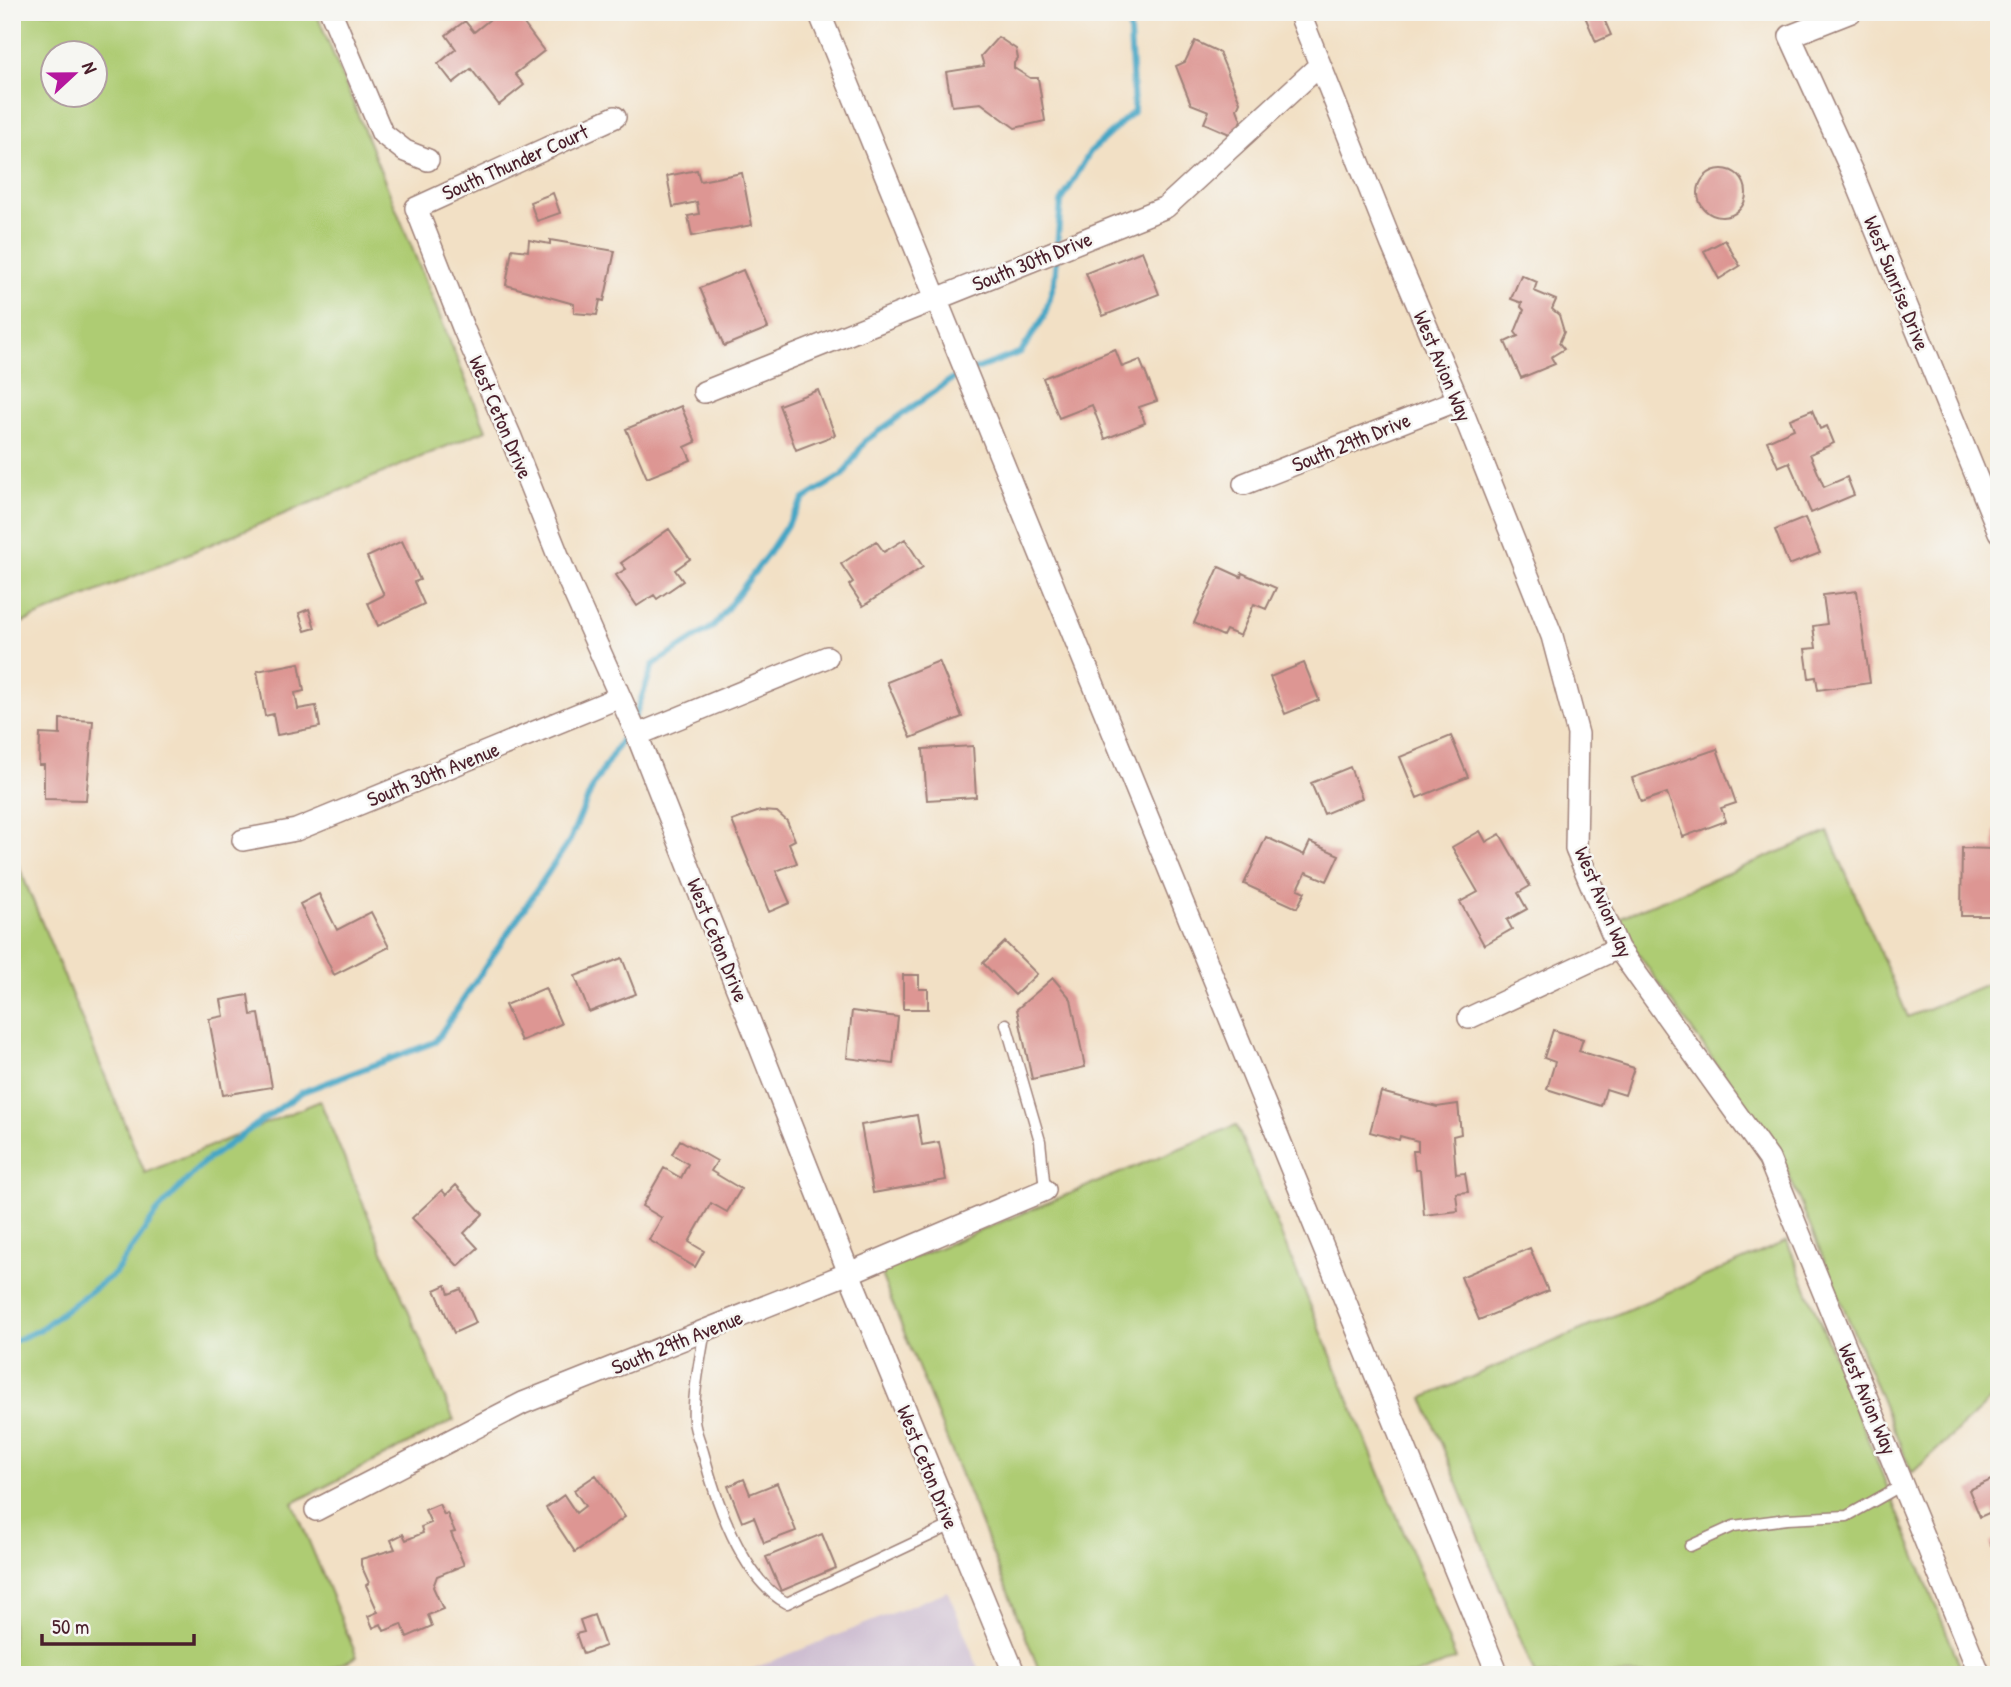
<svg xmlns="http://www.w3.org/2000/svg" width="2011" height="1687" font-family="'Patrick Hand',sans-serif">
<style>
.industrial{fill:#cebed1}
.green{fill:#aecc73;stroke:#7c764f;stroke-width:2;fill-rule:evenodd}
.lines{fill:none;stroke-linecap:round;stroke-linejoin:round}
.stream{stroke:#45a6c5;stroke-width:6}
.building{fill:#dd9693}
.lane-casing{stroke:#9e8078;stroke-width:13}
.street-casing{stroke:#9e8078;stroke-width:24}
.lane{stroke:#fff;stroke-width:10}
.street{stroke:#fff;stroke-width:21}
.labels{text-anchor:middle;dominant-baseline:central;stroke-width:5;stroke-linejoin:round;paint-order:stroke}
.street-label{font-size:21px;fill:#4a1f2b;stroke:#f6f6f2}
</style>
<rect width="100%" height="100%" fill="#f6f6f2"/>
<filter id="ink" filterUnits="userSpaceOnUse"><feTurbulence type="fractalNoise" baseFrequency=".0143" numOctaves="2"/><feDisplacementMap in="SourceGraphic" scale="14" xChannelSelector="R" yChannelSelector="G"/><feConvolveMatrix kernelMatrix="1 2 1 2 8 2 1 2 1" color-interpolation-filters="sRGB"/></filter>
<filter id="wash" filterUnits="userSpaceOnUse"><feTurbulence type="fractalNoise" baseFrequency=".00686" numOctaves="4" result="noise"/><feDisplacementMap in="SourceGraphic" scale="28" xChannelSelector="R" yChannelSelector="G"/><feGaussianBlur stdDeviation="1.57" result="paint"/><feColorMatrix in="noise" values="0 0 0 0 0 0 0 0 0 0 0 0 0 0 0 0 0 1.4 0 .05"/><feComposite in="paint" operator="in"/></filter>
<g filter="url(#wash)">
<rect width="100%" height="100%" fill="#f2e0c5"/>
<path class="industrial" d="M948 1591 981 1675H737Z"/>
<path class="green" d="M12 12H316L486 430 12 627ZM52 52H94V94H52Z
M1828 832 1908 1017 1999 979V1392L1912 1473 1781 1156 1634 948 1616 919Z
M12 850 145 1173 320 1101 454 1420 293 1503 357 1657 315 1675H12Z
M1236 1125 1456 1659 1416 1675H1041L880 1272Z
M1787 1241 1964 1675H1535L1423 1398Z"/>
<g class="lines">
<path class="stream" d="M1057 245 1061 202 1090 152 1134 111 1129 12
M635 716 653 665 714 626 768 554 804 499 843 475 865 441 949 381 966 373 1021 352 1044 317 1055 280 1057 256
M12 1342 39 1330 115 1273 157 1212 203 1163 302 1092 435 1042 570 840 593 786 628 729"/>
</g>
<g id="blocks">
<path class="building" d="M499 12H523L529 20 524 24 544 51 515 74 524 85 499 105 471 69 453 83 438 64 456 49 446 35 465 21 474 32Z
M1583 12H1601L1611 35 1596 42Z
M998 37 1016 49 1018 58 1014 63V68L1030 78H1038L1045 121 1015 128 981 103 952 106 946 72 984 66 981 56Z
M1195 41 1219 52 1240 102 1237 109 1241 120 1234 136 1204 123 1209 111 1191 104 1176 66 1185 62Z
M1698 193a24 24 0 1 1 48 0a24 24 0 1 1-48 0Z
M697 170 700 181 742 173 752 225 692 236 688 216 699 214 697 202 673 207 667 176Z
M553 193 560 213 537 221 530 202Z
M529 240 550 244V240L615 251 604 301 600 300 597 315 574 313V304L506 285 512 249 528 251Z
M1725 240 1740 266 1719 279 1704 251Z
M1142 251 1159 294 1103 316 1086 273Z
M743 270 768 328 724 346 700 288Z
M1521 275 1537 282 1534 291 1556 300 1552 309 1559 315 1564 332 1559 343 1564 349 1551 357 1555 364 1521 378 1505 342 1518 336 1515 332 1524 310 1521 307 1522 303 1511 299Z
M1115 349 1122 367 1140 360 1157 401 1139 407 1145 423 1105 439 1092 405 1059 418 1043 378Z
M818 390 835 435 796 450 779 405Z
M681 406 696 442 685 447 691 460 647 478 626 429Z
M1812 410 1820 429 1827 426 1834 443 1810 454 1824 487 1847 477 1854 495 1811 513 1789 462 1778 467 1767 441 1794 429 1790 419Z
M1805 518 1820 553 1789 565 1775 530Z
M669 529 690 559 675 570 683 581 657 599 654 595 637 606 616 575 626 569 621 563Z
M905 539 923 567 863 606 849 585 853 582 841 564 876 541 884 552Z
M402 541 420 580 414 582 424 604 378 626 368 603 384 595 367 557Z
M1219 567 1241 577 1242 573 1276 588 1266 609 1254 604 1240 636 1226 630 1223 636 1194 623Z
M1857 591 1870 683 1818 690 1816 677 1809 678 1805 649 1816 648 1813 626 1827 624 1823 595Z
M309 609 315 628 305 631 299 613Z
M939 661 962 717 911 738 887 682Z
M299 663 304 691 295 693 298 709 316 706 320 727 277 735 273 714 265 716 257 671Z
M1304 663 1319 700 1285 714 1270 677Z
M60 719 93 721 86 800 44 799V765H39L40 734 60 735Z
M1451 736 1468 777 1417 798 1400 757Z
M973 746 976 797 927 800 923 749Z
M1717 749 1736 803 1721 808 1726 821 1683 837 1667 793 1641 802 1632 778Z
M1350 767 1362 798 1324 814 1311 783Z
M760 811 777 812 787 821 795 840 789 843 797 863 776 871 790 903 769 912 732 821Z
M1995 830H1999V916H1961L1962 848 1994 849Z
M1480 831 1486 842 1500 834 1530 886 1518 893 1527 909 1507 920 1512 929 1484 945 1460 902 1478 892 1452 847Z
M1266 837 1304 855 1310 842 1339 855 1327 881 1306 872 1298 889 1305 892 1297 908 1244 884Z
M319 894 337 930 371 912 389 947 334 975 300 904Z
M1005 942 1037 974 1015 995 983 963Z
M622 958 636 994 589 1012 575 976Z
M903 975H919V989H928V1009H903Z
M1053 978 1071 999 1085 1067 1032 1079 1017 1009Z
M545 988 561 1024 521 1041 505 1005Z
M248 995 251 1015 259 1014 272 1087 223 1095 209 1019 224 1016 221 1000Z
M852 1011 898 1017 893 1064 847 1058Z
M1553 1030 1583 1039 1579 1051 1634 1068 1625 1095 1606 1089 1601 1106 1547 1089 1555 1062 1544 1058Z
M1381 1092 1437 1107 1458 1104 1461 1134 1453 1136 1456 1174 1465 1173 1468 1192 1456 1193 1458 1211 1424 1215 1420 1170H1415L1413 1151H1418V1141L1400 1136 1399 1140 1370 1132Z
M917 1115 922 1145 939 1142 946 1180 873 1193 861 1125Z
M680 1140 717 1161 711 1171 741 1189 727 1212 711 1203 689 1242 704 1251 695 1267 649 1240 662 1218 642 1206 664 1168 681 1178 688 1164 672 1154Z
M456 1185 483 1214 464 1233 478 1248 458 1266 412 1218 442 1190 446 1195Z
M1530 1248 1548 1291 1479 1320 1461 1277Z
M446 1285 449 1294 461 1289 476 1323 454 1333 435 1290Z
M596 1475 625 1517 575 1552 546 1508 564 1495 576 1513 585 1506 574 1490Z
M744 1479 750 1494 777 1483 796 1531 764 1543 754 1517 742 1522 728 1486Z
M1993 1479 1999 1492V1524L1993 1511 1980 1517 1969 1490Z
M439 1504 444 1515 447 1513 455 1532 451 1533 464 1565 437 1576 433 1587 443 1609 428 1615 432 1626 407 1637 402 1624 384 1631 381 1624 373 1628 368 1616 378 1612 366 1585 369 1583 361 1565V1559L395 1549 391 1540 403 1534 406 1540 423 1533 421 1527 431 1523 425 1510Z
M822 1534 836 1568 781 1591 766 1557Z
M1999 1539V1563L1990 1543Z
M594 1615 605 1646 583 1654 576 1634 584 1632 580 1620Z"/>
</g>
</g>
<g filter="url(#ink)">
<use href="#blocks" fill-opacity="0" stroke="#9e8078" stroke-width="2"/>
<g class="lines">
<defs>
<path id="lane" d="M1006 1024 1040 1141 1045 1190
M705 1330C701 1355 692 1397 694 1421 695 1431 700 1442 703 1452 715 1498 742 1580 787 1603L952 1525
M1690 1546 1734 1526 1787 1519 1847 1516 1904 1484"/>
<path id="street" d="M331 12 382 133 405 151 428 160
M819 12 1498 1675
M1299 12 1392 245 1458 400 1552 636 1578 734 1576 849 1618 948 1769 1159 1980 1675
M1851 12 1790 36 1853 174 1999 532
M615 117 416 208 464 330 510 435 563 568 637 735 849 1273 1015 1675
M704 392 1166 207 1320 65
M1244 484 1458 400
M637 735 827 657
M243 840 296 830 620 697
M1469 1018 1618 948
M316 1510 523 1403 849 1273 1045 1190"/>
</defs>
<use href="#lane" class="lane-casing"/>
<use href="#street" class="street-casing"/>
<use href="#lane" class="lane"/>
<use href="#street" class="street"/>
</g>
</g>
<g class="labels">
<g class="street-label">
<text transform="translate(515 162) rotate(-24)">South Thunder Court</text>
<text transform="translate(1032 261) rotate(-22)">South 30th Drive</text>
<text transform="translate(1897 283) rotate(68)">West Sunrise Drive</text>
<text transform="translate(1443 366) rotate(67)">West Avion Way</text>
<text transform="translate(501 417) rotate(67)">West Ceton Drive</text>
<text transform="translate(1351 442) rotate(-22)">South 29th Drive</text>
<text transform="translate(433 774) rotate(-22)">South 30th Avenue</text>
<text transform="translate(1604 902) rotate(67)">West Avion Way</text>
<text transform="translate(718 940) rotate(68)">West Ceton Drive</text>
<text transform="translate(677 1342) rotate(-22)">South 29th Avenue</text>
<text transform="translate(1868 1399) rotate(67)">West Avion Way</text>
<text transform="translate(928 1467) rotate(68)">West Ceton Drive</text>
</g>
</g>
<rect width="2011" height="1687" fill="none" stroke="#f6f6f2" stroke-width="42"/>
<g transform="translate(74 74) rotate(68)"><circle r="33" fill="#f6f6f2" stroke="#b1a0a2" stroke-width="2"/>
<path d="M0-5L12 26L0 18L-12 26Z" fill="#b5179e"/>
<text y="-10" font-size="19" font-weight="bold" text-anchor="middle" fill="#4a1f2b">N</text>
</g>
<path d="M42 1634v10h152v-10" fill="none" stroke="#4a1f2b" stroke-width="3.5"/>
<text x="52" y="1634" font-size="21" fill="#4a1f2b" stroke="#f6f6f2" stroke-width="5" paint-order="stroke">50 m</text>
</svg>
